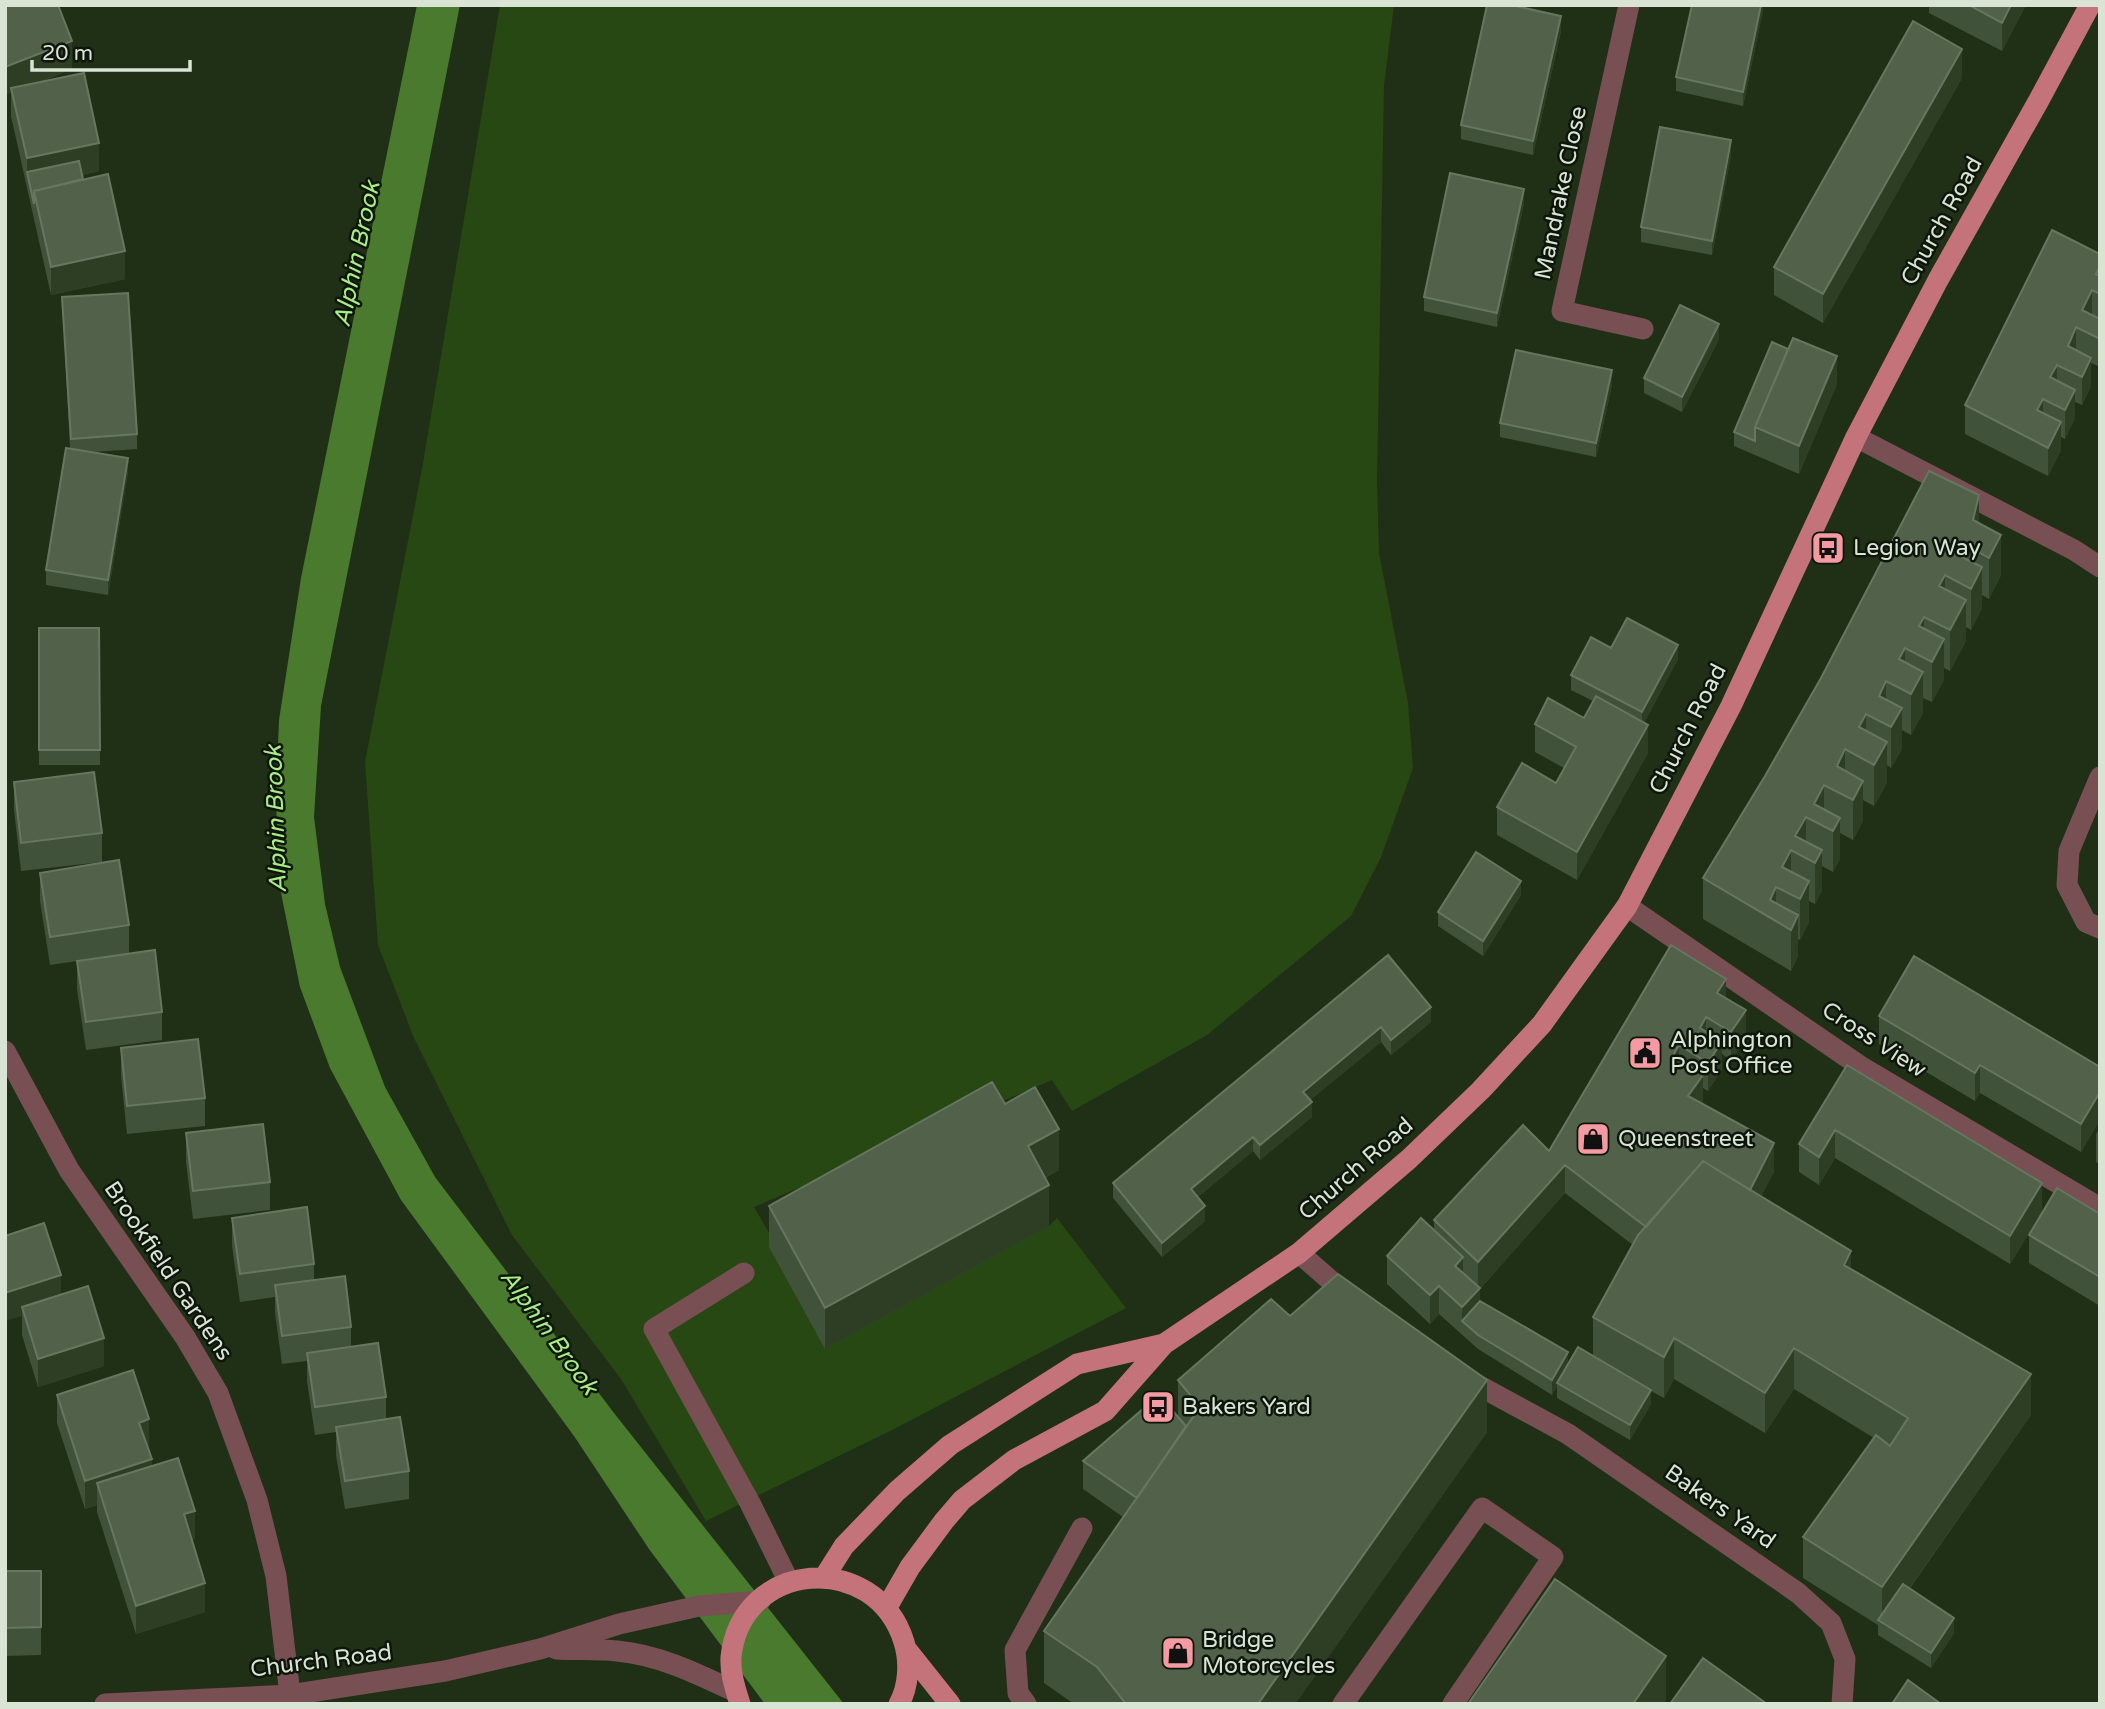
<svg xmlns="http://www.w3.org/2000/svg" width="2105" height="1709" font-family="'Varela Round',sans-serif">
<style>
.green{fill:#274812}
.water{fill:#497a2d}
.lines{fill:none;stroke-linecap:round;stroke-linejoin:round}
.minor{stroke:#785053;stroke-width:21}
.major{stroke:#c4737b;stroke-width:21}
.wall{fill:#41523a;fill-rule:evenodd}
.shaded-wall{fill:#2d3e25}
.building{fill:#52624a;stroke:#677660;stroke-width:2}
.labels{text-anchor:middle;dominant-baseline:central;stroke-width:5;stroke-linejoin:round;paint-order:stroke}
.street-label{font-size:23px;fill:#d9e4d5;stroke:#0e150b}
.poi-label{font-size:23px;fill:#d9e4d5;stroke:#0e150b;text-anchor:start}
.water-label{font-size:24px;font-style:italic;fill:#a9ed86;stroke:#0e150b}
</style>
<rect width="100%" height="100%" fill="#203017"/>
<path class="green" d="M500 5H1394L1384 86 1377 482 1379 553 1408 703 1413 768 1381 857 1351 916 1207 1035 1072 1111 1052 1080 754 1207 831 1339 1049 1226 1057 1218 1126 1308 892 1430 706 1521 621 1379 512 1235 414 1038 378 945 365 762 422 469Z"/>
<path class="water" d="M417 5H460L321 706 314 817 325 904 340 967 385 1087 435 1177 614 1413 844 1704H765L649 1549 574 1436 401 1200 330 1068 300 987 278 878 276 794 279 720 301 578Z"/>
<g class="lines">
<path class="minor" d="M1629 5 1562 311 1643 329
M1856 437 2074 550 2100 567
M2100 777 2069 851 2067 885 2086 922 2100 928
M1627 906 1860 1066 2100 1208
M5 1051 69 1170 185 1337 218 1393 257 1500 276 1576 290 1695
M1299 1253 1353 1300
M744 1273 654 1329 750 1503 789 1582
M1461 1376 1568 1434 1798 1593 1831 1623 1845 1659 1842 1704
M556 1649C576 1650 597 1649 617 1651 660 1655 698 1674 736 1692
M105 1704 290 1695 445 1671 540 1649 619 1624 699 1606 760 1601
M1026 1704 1018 1693 1015 1650 1082 1528
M1343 1704 1482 1508 1553 1557 1453 1704"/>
<path class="major" d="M825 1576 844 1546 897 1491 950 1445 1077 1364 1164 1344
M887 1607 910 1567 944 1521 962 1500 1014 1460 1105 1411 1164 1344 1299 1253 1409 1159 1481 1090 1542 1024 1627 906 1731 706 1856 437 1938 280 2039 100 2090 5
M907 1650 950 1704
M740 1704C735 1688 730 1673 731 1657 741 1560 875 1549 904 1642 910 1661 909 1686 899 1704"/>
</g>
<path class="wall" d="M5 5 72 69 37 83 99 171 82 175 83 179 125 279 51 295 11 116V93Z
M1763 5V10L1743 106 1676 91V77Z
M1929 5H2026L2002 51 1929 13Z
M1561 31 1533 155 1461 139V125Z
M1962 78 1823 323 1774 295V267Z
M1731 155 1712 255 1641 242V227Z
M1524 203 1497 327 1424 311V297Z
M2100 254V367L2091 363V386L2082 405 2075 402V418L2065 439 2061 437V450L2048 476 1965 434V405Z
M62 297 137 434V449L92 452 128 472 108 595 46 585V570L70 448Z
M1719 339 1682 412 1644 393V378Z
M1837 384 1799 474 1734 446V432Z
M1612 385 1596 457 1500 437V423Z
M1979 523 2001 575 1989 599 1982 595V608L1971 630 1966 627V641L1950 671 1944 668V680L1932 702 1923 698V713L1911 735 1902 730V749L1891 768 1887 765V783L1874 806 1863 800V821L1853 840 1840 833V859L1833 872 1822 866V891L1815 904 1809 901V922L1800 940 1798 939V956L1791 971 1703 919V878L1765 776 1821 678Z
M39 628H99L100 765H39Z
M1611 648 1678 659 1644 723 1648 753 1577 880 1497 835V807L1556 783 1564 768 1535 752V724L1584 718 1593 701 1571 690V675Z
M14 782 102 833V862L21 871 14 810Z
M40 873 129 925V953L85 960 162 1012V1040L86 1050 77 989V961L50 965 40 901Z
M1521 895 1483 956 1438 926V912Z
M1388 955 1431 1022 1391 1055 1381 1042 1310 1100 1312 1117 1260 1160 1253 1151 1198 1197 1205 1221 1162 1257 1113 1198V1183Z
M1726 997 1746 1038 1731 1060 1722 1054V1069L1708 1091 1703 1088V1104L1774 1172 1761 1196 2031 1415 1910 1588 1954 1633 1931 1668 1878 1635V1625L1803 1578V1537L1874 1438 1794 1389 1765 1433 1674 1379 1664 1398 1651 1391V1404L1630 1440 1557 1398V1386L1552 1395 1478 1349 1439 1314 1430 1324 1387 1284V1256L1434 1230V1220L1549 1151ZM1565 1193 1633 1245 1593 1317V1356L1568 1365 1480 1301V1289Z
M1879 1016 2100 1067V1120L2081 1152 1980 1093 1975 1101 1879 1044Z
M121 1048 205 1098V1126L127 1134 121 1076Z
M1847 1065 2042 1212 2010 1264 1835 1158 1819 1185 1799 1172V1144Z
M1005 1104 1059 1170 1045 1178 1049 1226 825 1349 769 1247V1206Z
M2100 1128V1164L2096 1162V1134Z
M186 1133 270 1182V1210L193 1219 186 1162Z
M2100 1214V1306L2029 1263V1235Z
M232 1218 314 1264V1280L351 1327V1347L386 1397V1419L409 1471V1499L345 1509 336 1455V1432L315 1435 307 1381V1361L282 1364 275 1313V1297L240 1302 232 1246Z
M5 1236 61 1295 104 1366 38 1387 22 1335V1316Z
M1290 1316 1487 1432 1295 1704H1074L1044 1683V1631L1123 1517 1083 1489V1461L1178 1416V1380Z
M57 1395 149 1448H148L152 1466 195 1539 192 1540 205 1612 136 1634 97 1512V1505L85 1509 57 1423Z
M5 1571H41V1655L5 1656Z"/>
<path class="shaded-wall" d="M1761 5H1763V10L1743 106V92Z
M2011 5H2026L2002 51V23Z
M1561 16V31L1533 155V141Z
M72 41V69L12 92 11 88V93L5 95V67Z
M1962 49V78L1823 323V294Z
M1731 140V155L1712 255V241Z
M99 143V171L30 186 27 172V158Z
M1524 189V203L1497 327V313Z
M125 251V279L51 295V267Z
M2092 290V319L2082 310Z
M1719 324V339L1682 412V397Z
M2076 327V356L2068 346Z
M1837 356V384L1799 474V446Z
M2091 358V386L2082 405V377Z
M2057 365V393L2050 377Z
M1612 370V385L1596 457V443Z
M2075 390V418L2065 439V410Z
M2043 399V428L2037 410Z
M2061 422V450L2048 476V448Z
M128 458V472L108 595V580Z
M1979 495V536L1973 520Z
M2001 535V575L1989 599V558Z
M1962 543V584L1956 554Z
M1982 567V608L1971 630V589Z
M1945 575V616L1939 586Z
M1966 600V641L1950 671V630Z
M1924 617V657L1919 626Z
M1944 639V680L1932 702V662Z
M1678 645V659L1642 727V712Z
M1905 648V689L1899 659Z
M1923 672V713L1911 735V694Z
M1886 681V721L1879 696Z
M1902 708V749L1891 768V727Z
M1866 714V754L1859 727Z
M1648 725V753L1577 880V852Z
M1887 742V783L1874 806V765Z
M1845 749V790L1837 766Z
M1863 781V821L1853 840V800Z
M1824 785V826L1814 804Z
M1806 817V858L1795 836Z
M1840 818V859L1833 872V831Z
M1791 850V891L1782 867Z
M1822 850V891L1815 904V863Z
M1521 881V895L1483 956V941Z
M1809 881V922L1800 940V899Z
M1776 887V921L1770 900Z
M1798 915V956L1791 971V930Z
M1726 979V1007L1717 993Z
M1431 1007V1022L1391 1055V1040Z
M1746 1010V1038L1731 1060V1032Z
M1706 1017V1046L1700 1028Z
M1381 1027V1042L1303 1106V1092Z
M1722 1041V1069L1708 1091V1063Z
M1679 1045V1073L1673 1056Z
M1980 1065V1093L1975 1101V1073Z
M1703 1075V1104L1688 1096Z
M2100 1092V1120L2081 1152V1124Z
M1312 1102V1117L1260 1160V1145Z
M1059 1129V1170L1028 1187V1146Z
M1835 1130V1158L1819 1185V1157Z
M1253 1137V1151L1191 1203V1189Z
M1774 1143V1172L1750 1218V1190Z
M1565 1165V1193L1480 1289V1316L1462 1321V1307L1478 1289V1262Z
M2042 1183V1212L2010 1264V1236Z
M1049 1185V1226L825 1349V1308Z
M1205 1206V1221L1162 1257V1243Z
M1851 1251V1292L1844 1265Z
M1463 1257V1285L1455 1266Z
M61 1275V1304L22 1307V1316L5 1321V1293Z
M1439 1286V1314L1430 1324V1295Z
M104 1338V1366L38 1387V1359Z
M1674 1338V1379L1664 1398V1357Z
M1794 1348V1389L1765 1433V1393Z
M1568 1352V1366L1557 1383V1386L1552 1395V1380Z
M2031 1374V1415L1884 1624 1882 1623V1587Z
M1487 1380V1432L1295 1704H1258Z
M1651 1390V1404L1630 1440V1425Z
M149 1419V1448L139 1451V1423Z
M152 1459V1487L97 1483V1505L85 1509V1481Z
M195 1511V1539L184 1543V1514Z
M205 1583V1612L136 1634V1606Z
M1954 1618V1633L1931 1668V1653Z
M1666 1656V1704H1633Z"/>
<path class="building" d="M5 5H58L72 41 5 67Z
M1487 5H1511L1561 16 1533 141 1461 125Z
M1692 5H1761L1743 92 1676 77Z
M1969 5H2011L2002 23Z
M1913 21 1962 49 1823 294 1774 267Z
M84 73 99 143 27 158 11 88Z
M1660 127 1731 140 1712 241 1641 227Z
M79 161 83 179 34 191V204L27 172Z
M1450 173 1524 189 1497 313 1424 297Z
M108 174 125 251 51 267 34 191Z
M2052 230 2100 254V266L2096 274 2100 276V294L2092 290 2082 310 2100 319V339L2076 327 2068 346 2091 358 2082 377 2057 365 2050 377 2075 390 2065 410 2043 399 2037 410 2061 422 2048 448 1965 405Z
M128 293 137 434 71 439 62 297Z
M1680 305 1719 324 1682 397 1644 378Z
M1793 338 1837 356 1799 446 1755 427Z
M1772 342 1788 349 1755 427V441L1734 432Z
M1516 350 1612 370 1596 443 1500 423Z
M66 448 128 458 108 580 46 570Z
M1929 471 1979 495 1973 520 2001 535 1989 558 1962 543 1956 554 1982 567 1971 589 1945 575 1939 586 1966 600 1950 630 1924 617 1919 626 1944 639 1932 662 1905 648 1899 659 1923 672 1911 694 1886 681 1879 696 1902 708 1891 727 1866 714 1859 727 1887 742 1874 765 1845 749 1837 766 1863 781 1853 800 1824 785 1814 804 1840 818 1833 831 1806 817 1795 836 1822 850 1815 863 1791 850 1782 867 1809 881 1800 899 1776 887 1770 900 1798 915 1791 930 1703 878 1765 776 1821 678Z
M1627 618 1678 645 1642 712 1571 675 1591 637 1611 648Z
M39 628H99L100 750H39Z
M1596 696 1648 725 1577 852 1497 807 1522 763 1556 783 1576 747 1535 724 1548 698 1584 718Z
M94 772 102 833 21 843 14 782Z
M1476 852 1521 881 1483 941 1438 912Z
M119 860 129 925 50 937 40 873Z
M1671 945 1726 979 1717 993 1746 1010 1731 1032 1706 1017 1700 1028 1722 1041 1708 1063 1679 1045 1673 1056 1703 1075 1688 1096 1774 1143 1750 1190 1703 1161 1646 1227 1565 1165 1478 1262 1434 1220 1523 1125 1549 1151Z
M155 950 162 1012 86 1022 77 961Z
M1388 955 1431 1007 1391 1040 1381 1027 1303 1092 1312 1102 1260 1145 1253 1137 1191 1189 1205 1206 1162 1243 1113 1183Z
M1914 956 2100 1067V1092L2081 1124 1980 1065 1975 1073 1879 1016Z
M198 1039 205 1098 127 1106 121 1048Z
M1847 1065 2042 1183 2010 1236 1835 1130 1819 1157 1799 1144Z
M992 1082 1005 1104 1035 1087 1059 1129 1028 1146 1049 1185 825 1308 769 1206Z
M263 1124 270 1182 193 1191 186 1133Z
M1703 1161 1851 1251 1844 1265 2031 1374 1882 1587 1803 1537 1876 1435 1890 1446 1908 1418 1794 1348 1765 1393 1674 1338 1664 1357 1593 1317 1638 1235Z
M2057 1188 2100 1214V1277L2029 1235Z
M307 1207 314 1264 240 1274 232 1218Z
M1421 1218 1463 1257 1455 1266 1480 1288 1462 1307 1439 1286 1430 1295 1387 1256Z
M44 1223 61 1275 5 1293V1236Z
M1338 1274 1487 1380 1258 1704H1126L1097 1667 1044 1631 1200 1407 1178 1380 1271 1299 1290 1316Z
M345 1276 351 1327 282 1336 275 1285Z
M88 1286 104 1338 38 1359 22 1307Z
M1480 1301 1568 1352 1552 1380 1478 1335 1462 1321Z
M378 1343 386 1397 315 1407 307 1353Z
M1578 1347 1651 1390 1630 1425 1557 1383Z
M133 1370 149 1419 139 1423 152 1459 85 1481 57 1395Z
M1159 1395 1186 1426 1137 1498 1083 1461Z
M400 1417 409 1471 345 1481 336 1427Z
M178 1458 195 1511 184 1514 205 1583 136 1606 97 1483Z
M5 1571H41V1627L5 1628Z
M1555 1579 1666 1656 1633 1704H1468Z
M1903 1584 1954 1618 1931 1653 1878 1620Z
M1703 1658 1767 1704H1670Z
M1908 1680 1941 1704H1892Z"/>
<defs>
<symbol id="bus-square" viewBox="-11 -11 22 22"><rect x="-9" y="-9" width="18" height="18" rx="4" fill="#f49aa2" stroke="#0e150b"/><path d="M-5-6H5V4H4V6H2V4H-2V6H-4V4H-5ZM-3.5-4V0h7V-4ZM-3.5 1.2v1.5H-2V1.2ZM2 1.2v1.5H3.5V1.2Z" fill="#111"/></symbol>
<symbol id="civic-square" viewBox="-11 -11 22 22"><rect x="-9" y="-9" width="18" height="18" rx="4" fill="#f49aa2" stroke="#0e150b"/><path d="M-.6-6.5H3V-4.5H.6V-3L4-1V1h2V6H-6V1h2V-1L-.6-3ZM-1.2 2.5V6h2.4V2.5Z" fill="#111"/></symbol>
<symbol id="shop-square" viewBox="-11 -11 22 22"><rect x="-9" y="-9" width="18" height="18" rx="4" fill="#f49aa2" stroke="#0e150b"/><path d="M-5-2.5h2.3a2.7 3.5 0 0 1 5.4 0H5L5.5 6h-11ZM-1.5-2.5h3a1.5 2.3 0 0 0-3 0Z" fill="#111"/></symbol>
</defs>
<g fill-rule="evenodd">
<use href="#bus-square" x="1809" y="529" width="38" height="38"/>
<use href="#civic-square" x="1626" y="1034" width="38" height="38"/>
<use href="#shop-square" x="1574" y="1120" width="38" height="38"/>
<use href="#bus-square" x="1139" y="1388" width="38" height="38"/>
<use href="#shop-square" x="1159" y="1634" width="38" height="38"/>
</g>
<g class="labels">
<g class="street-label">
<text transform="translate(1561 193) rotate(-78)">Mandrake Close</text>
<text transform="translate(1942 221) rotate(-61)">Church Road</text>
<text transform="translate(1688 729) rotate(-63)">Church Road</text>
<text transform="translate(1874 1040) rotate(33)">Cross View</text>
<text transform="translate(1356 1169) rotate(-41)">Church Road</text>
<text transform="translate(168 1271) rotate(56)">Brookfield Gardens</text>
<text transform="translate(1720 1507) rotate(35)">Bakers Yard</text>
<text transform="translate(321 1661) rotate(-7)">Church Road</text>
</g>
<g class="poi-label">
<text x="1853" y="548">Legion Way</text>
<text x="1670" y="1040">Alphington<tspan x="1670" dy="26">Post Office</tspan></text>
<text x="1618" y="1139">Queenstreet</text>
<text x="1182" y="1407">Bakers Yard</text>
<text x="1202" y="1640">Bridge<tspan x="1202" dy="26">Motorcycles</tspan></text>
</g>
<g class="water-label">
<text transform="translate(357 254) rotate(-78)">Alphin Brook</text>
<text transform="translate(276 819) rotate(-92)">Alphin Brook</text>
<text transform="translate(549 1332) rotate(54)">Alphin Brook</text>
</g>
</g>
<rect width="2105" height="1709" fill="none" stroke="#d9e4d5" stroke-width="14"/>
<path d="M32 60v10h158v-10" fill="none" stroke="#d9e4d5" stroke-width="3.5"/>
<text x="42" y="60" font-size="21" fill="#d9e4d5" stroke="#0e150b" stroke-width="5" paint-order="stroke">20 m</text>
</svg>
